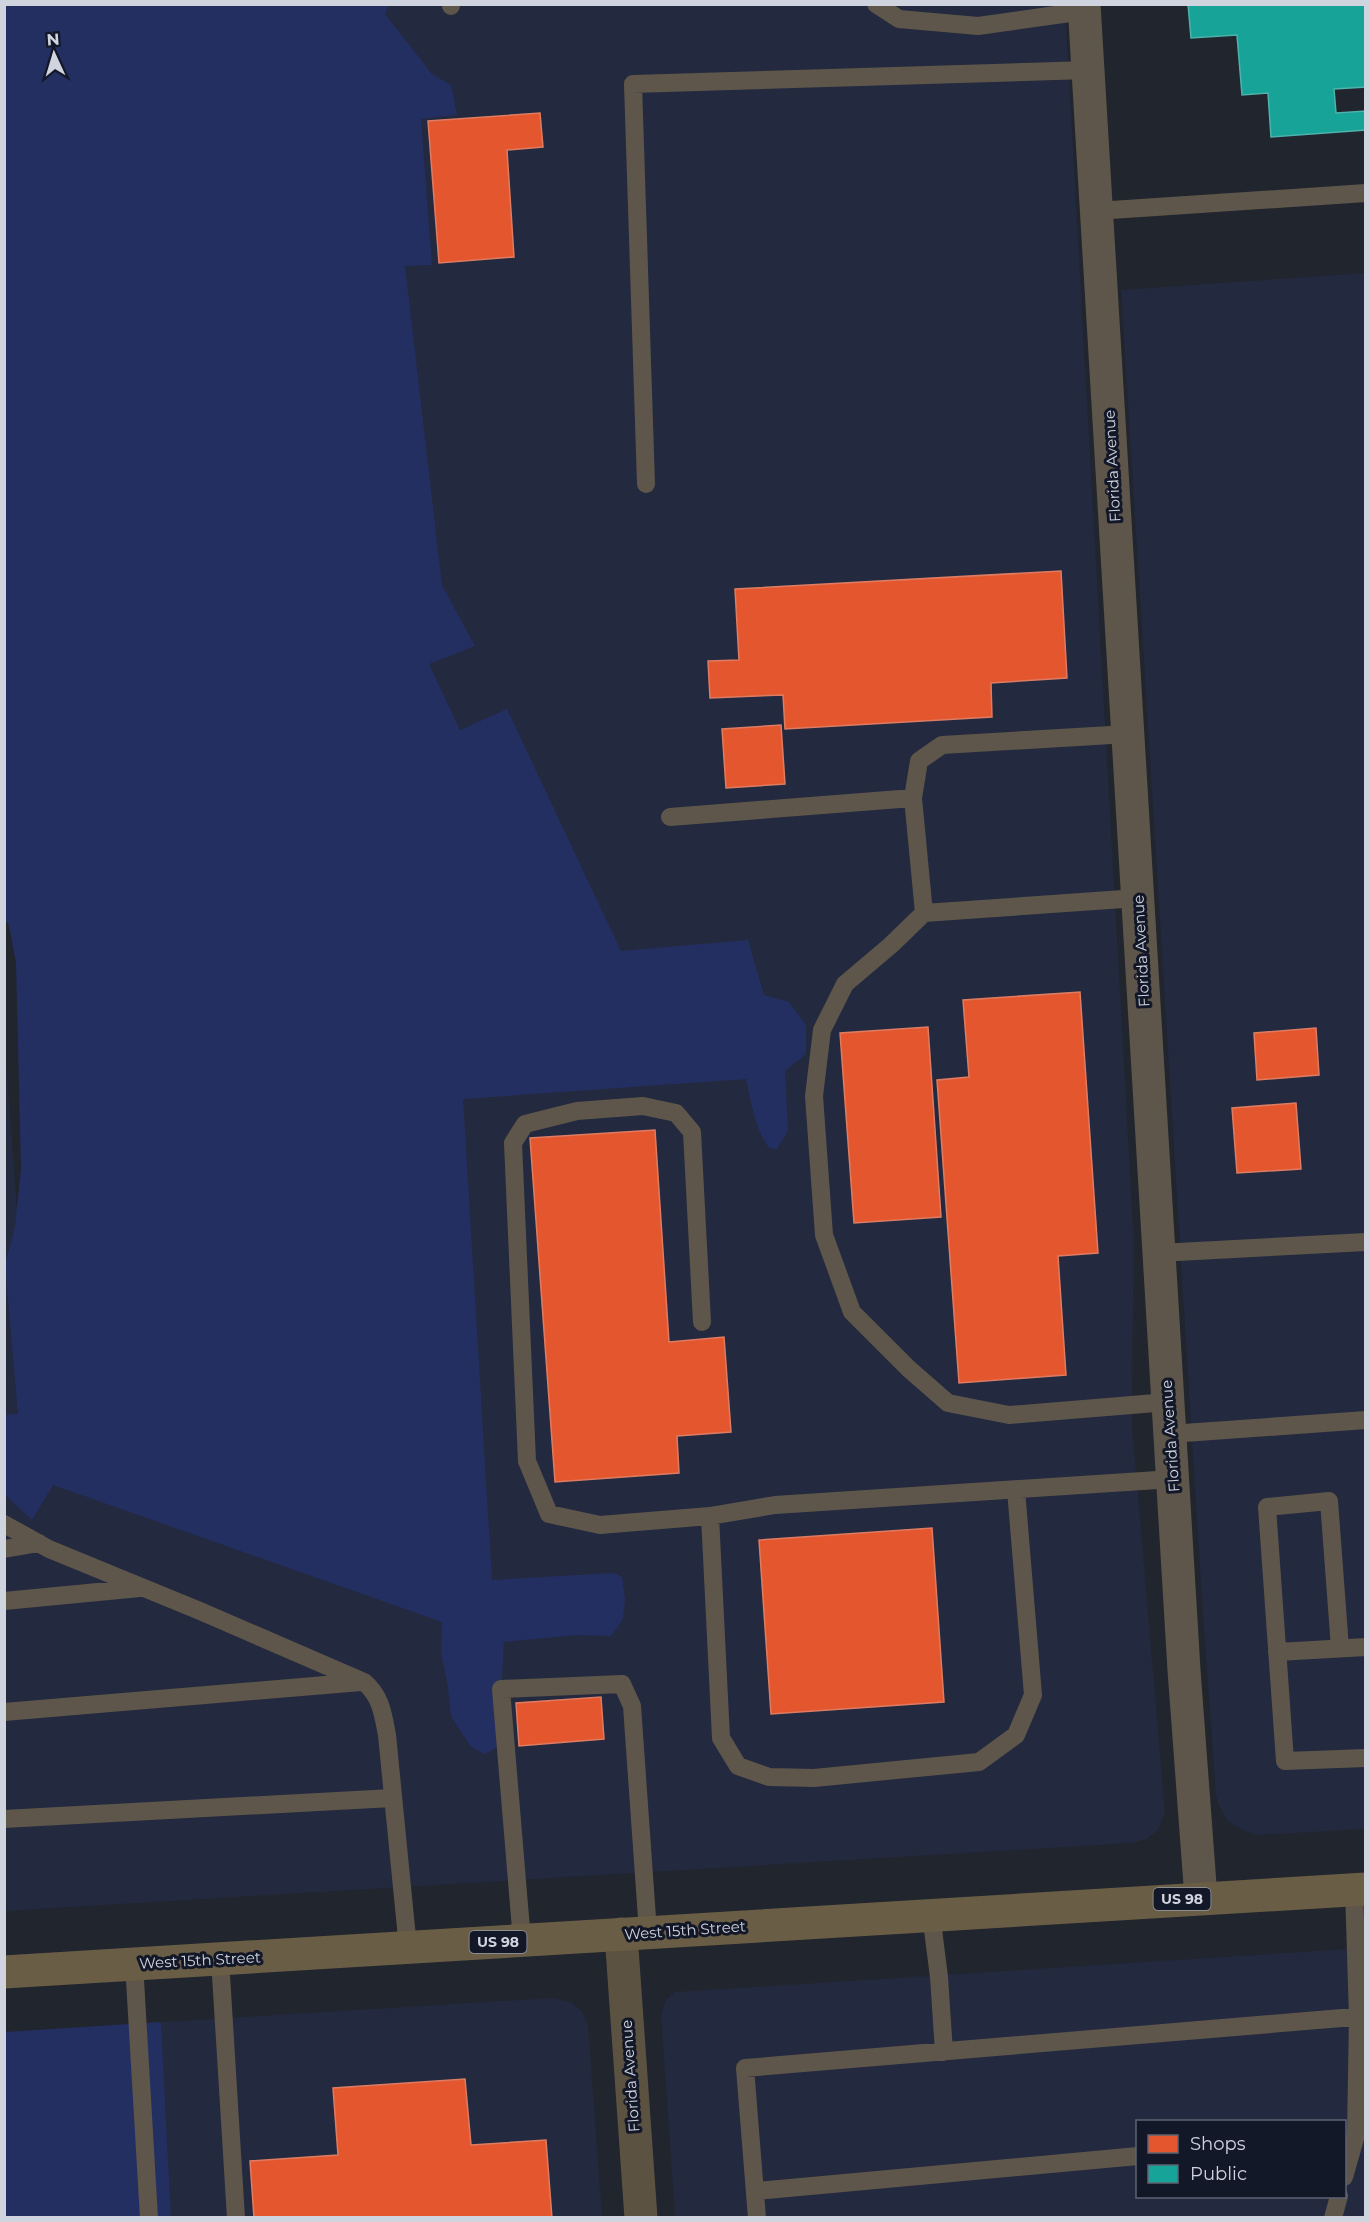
<svg xmlns="http://www.w3.org/2000/svg" width="1370" height="2222" font-family="Montserrat,sans-serif">
<style>
.built{fill:#23293e;fill-rule:evenodd}
.green{fill:#242f61}
.shops{fill:#e4572e;stroke:#de7c63;stroke-width:1.5}
.public{fill:#17a398;stroke:#4eb2ad;stroke-width:1.5}
.lines{fill:none;stroke-linecap:round;stroke-linejoin:round}
.lane{stroke:#5e564a;stroke-width:18}
.street{stroke:#5e564a;stroke-width:33}
.secondary{stroke:#5c5241;stroke-width:33}
.highway{stroke:#6a5d45;stroke-width:33}
.labels{text-anchor:middle;dominant-baseline:central;stroke-width:6;stroke-linejoin:round;paint-order:stroke}
.shield{fill:#131828;stroke:#979ca8;stroke-width:1.5}
.shield-label{font-size:14px;font-weight:bold;fill:#d0d4df}
.street-label{font-size:15px;fill:#d0d4df;stroke:#131828}
</style>
<rect width="100%" height="100%" fill="#21252e"/>
<path class="built" d="M364 5H1065L1134 1243 1132 1424 1165 1813 1158 1830 1147 1839 1131 1843 5 1911 4 1034 35 1450Z
M1365 273V1829L1256 1835 1243 1830 1227 1820 1218 1804 1216 1795 1202 1602 1121 290Z
M1365 1948V2217H675L661 2014 666 2000 675 1992ZM1138 2122H1344V2196H1138Z
M551 1998 571 2002 582 2012 588 2024 602 2217H171L161 2022Z"/>
<path class="green" d="M5 5H389L385 14 432 74 451 85 457 115 421 119 432 265 405 266 442 585 475 646 429 664 460 730 507 709 621 951 748 940 764 995 789 1002 806 1025V1054L785 1071 788 1131 777 1149 769 1148C754 1127 752 1104 746 1079L463 1099 492 1580 614 1573 622 1577 625 1599 623 1619 611 1636 578 1635 504 1642 499 1726 496 1748 485 1754 471 1747 451 1716 448 1687 441 1652 442 1622 53 1485 32 1520 5 1495V1415L18 1414 5 1265 15 1227 21 1169 16 963 9 925 4 919Z
M161 2022 171 2217 5 2218V2032Z"/>
<path class="shops" d="M540 113 543 147 507 150 514 257 439 263 428 121Z
M1061 571 1067 678 991 683 992 717 785 729 783 695 710 698 708 661 739 660 735 589Z
M781 725 785 784 726 788 722 729Z
M1080 992 1098 1253 1058 1256 1066 1375 959 1383 937 1080 969 1077 963 1000Z
M928 1027 941 1217 854 1223 840 1033Z
M1316 1028 1319 1075 1257 1080 1254 1033Z
M1296 1103 1301 1169 1237 1173 1232 1108Z
M655 1130 669 1342 724 1337 731 1432 677 1436 679 1473 555 1482 530 1138Z
M932 1528 944 1702 771 1714 759 1540Z
M601 1697 604 1739 519 1746 516 1703Z
M465 2079 471 2145 546 2140 552 2218H254L250 2161 338 2155 333 2088Z"/>
<path class="public" d="M1188 4H1366V87L1334 89 1336 113 1366 111V130L1271 137 1268 93 1242 95 1237 35 1191 38Z"/>
<g class="lines">
<path class="lane" d="M451 4V6
M876 4 899 19 978 26 1084 11
M1096 211 1366 193
M646 484 633 84 1088 70
M670 817 913 798
M1138 898 924 913 891 945 845 984 822 1030 814 1096 824 1235 852 1312 909 1369 948 1403 1009 1415 1168 1402
M924 913 913 798 919 761 942 745 1128 734
M1159 1253 1366 1242
M702 1322 692 1132 676 1113 643 1106 577 1111 525 1124 513 1143 527 1461 549 1514 600 1525 710 1516
M1170 1434 1366 1420
M1016 1490 1033 1695 1016 1735 979 1762 814 1778 769 1777 738 1766 721 1738 710 1516 775 1505 1173 1479
M4 1524 49 1549 200 1611 364 1682C381 1696 383 1714 387 1735L408 1948
M4 1549 39 1543
M4 1601 140 1588
M1340 1648 1329 1501 1267 1507 1285 1761 1366 1758
M1277 1652 1366 1647
M4 1712 361 1682
M4 1819 392 1798
M931 1914 939 1977 944 2052
M522 1941 501 1689 622 1684 632 1706 648 1932
M220 1959 236 2218
M134 1963 149 2218
M1344 2177 1356 2135 1358 2017 1354 1889
M756 2191 1138 2156
M757 2218 745 2068 1366 2016
M1333 2218 1339 2196"/>
<path class="street" d="M1084 4 1184 1670 1201 1898"/>
<path class="secondary" d="M621 1934 641 2218"/>
<path class="highway" d="M4 1972 1366 1889"/>
</g>
<g class="labels">
<g class="shield">
<rect x="1153.5" y="1888" width="57" height="22" rx="4.5"/>
<rect x="469.5" y="1931" width="57" height="22" rx="4.5"/>
</g>
<g class="shield-label">
<text x="1182" y="1899">US 98</text>
<text x="498" y="1942">US 98</text>
</g>
<g class="street-label">
<text transform="translate(1112 466) rotate(-93)">Florida Avenue</text>
<text transform="translate(1141 951) rotate(-93)">Florida Avenue</text>
<text transform="translate(1170 1436) rotate(-94)">Florida Avenue</text>
<text transform="translate(685 1930) rotate(-4)">West 15th Street</text>
<text transform="translate(200 1960) rotate(-3)">West 15th Street</text>
<text transform="translate(630 2076) rotate(-94)">Florida Avenue</text>
</g>
</g>
<rect width="1370" height="2222" fill="none" stroke="#d0d4df" stroke-width="12"/>
<rect x="1136" y="2120" width="210" height="78" fill="#131828" stroke="#5f6371" stroke-width="1.5"/>
<rect x="1148" y="2135" width="30" height="18" fill="#e4572e" stroke="#5f6371" stroke-width="1.5"/>
<text x="1190" y="2150" font-size="18" fill="#d0d4df">Shops</text>
<rect x="1148" y="2165" width="30" height="18" fill="#17a398" stroke="#5f6371" stroke-width="1.5"/>
<text x="1190" y="2180" font-size="18" fill="#d0d4df">Public</text>
<g transform="translate(54 54) rotate(356)" stroke="#131828" stroke-width="4.5" paint-order="stroke">
<path d="M0-4.5L10 22L0 15L-10 22Z" fill="#d0d4df"/>
<text y="-9" font-size="16" font-weight="bold" text-anchor="middle" fill="#d0d4df">N</text>
</g>
</svg>
